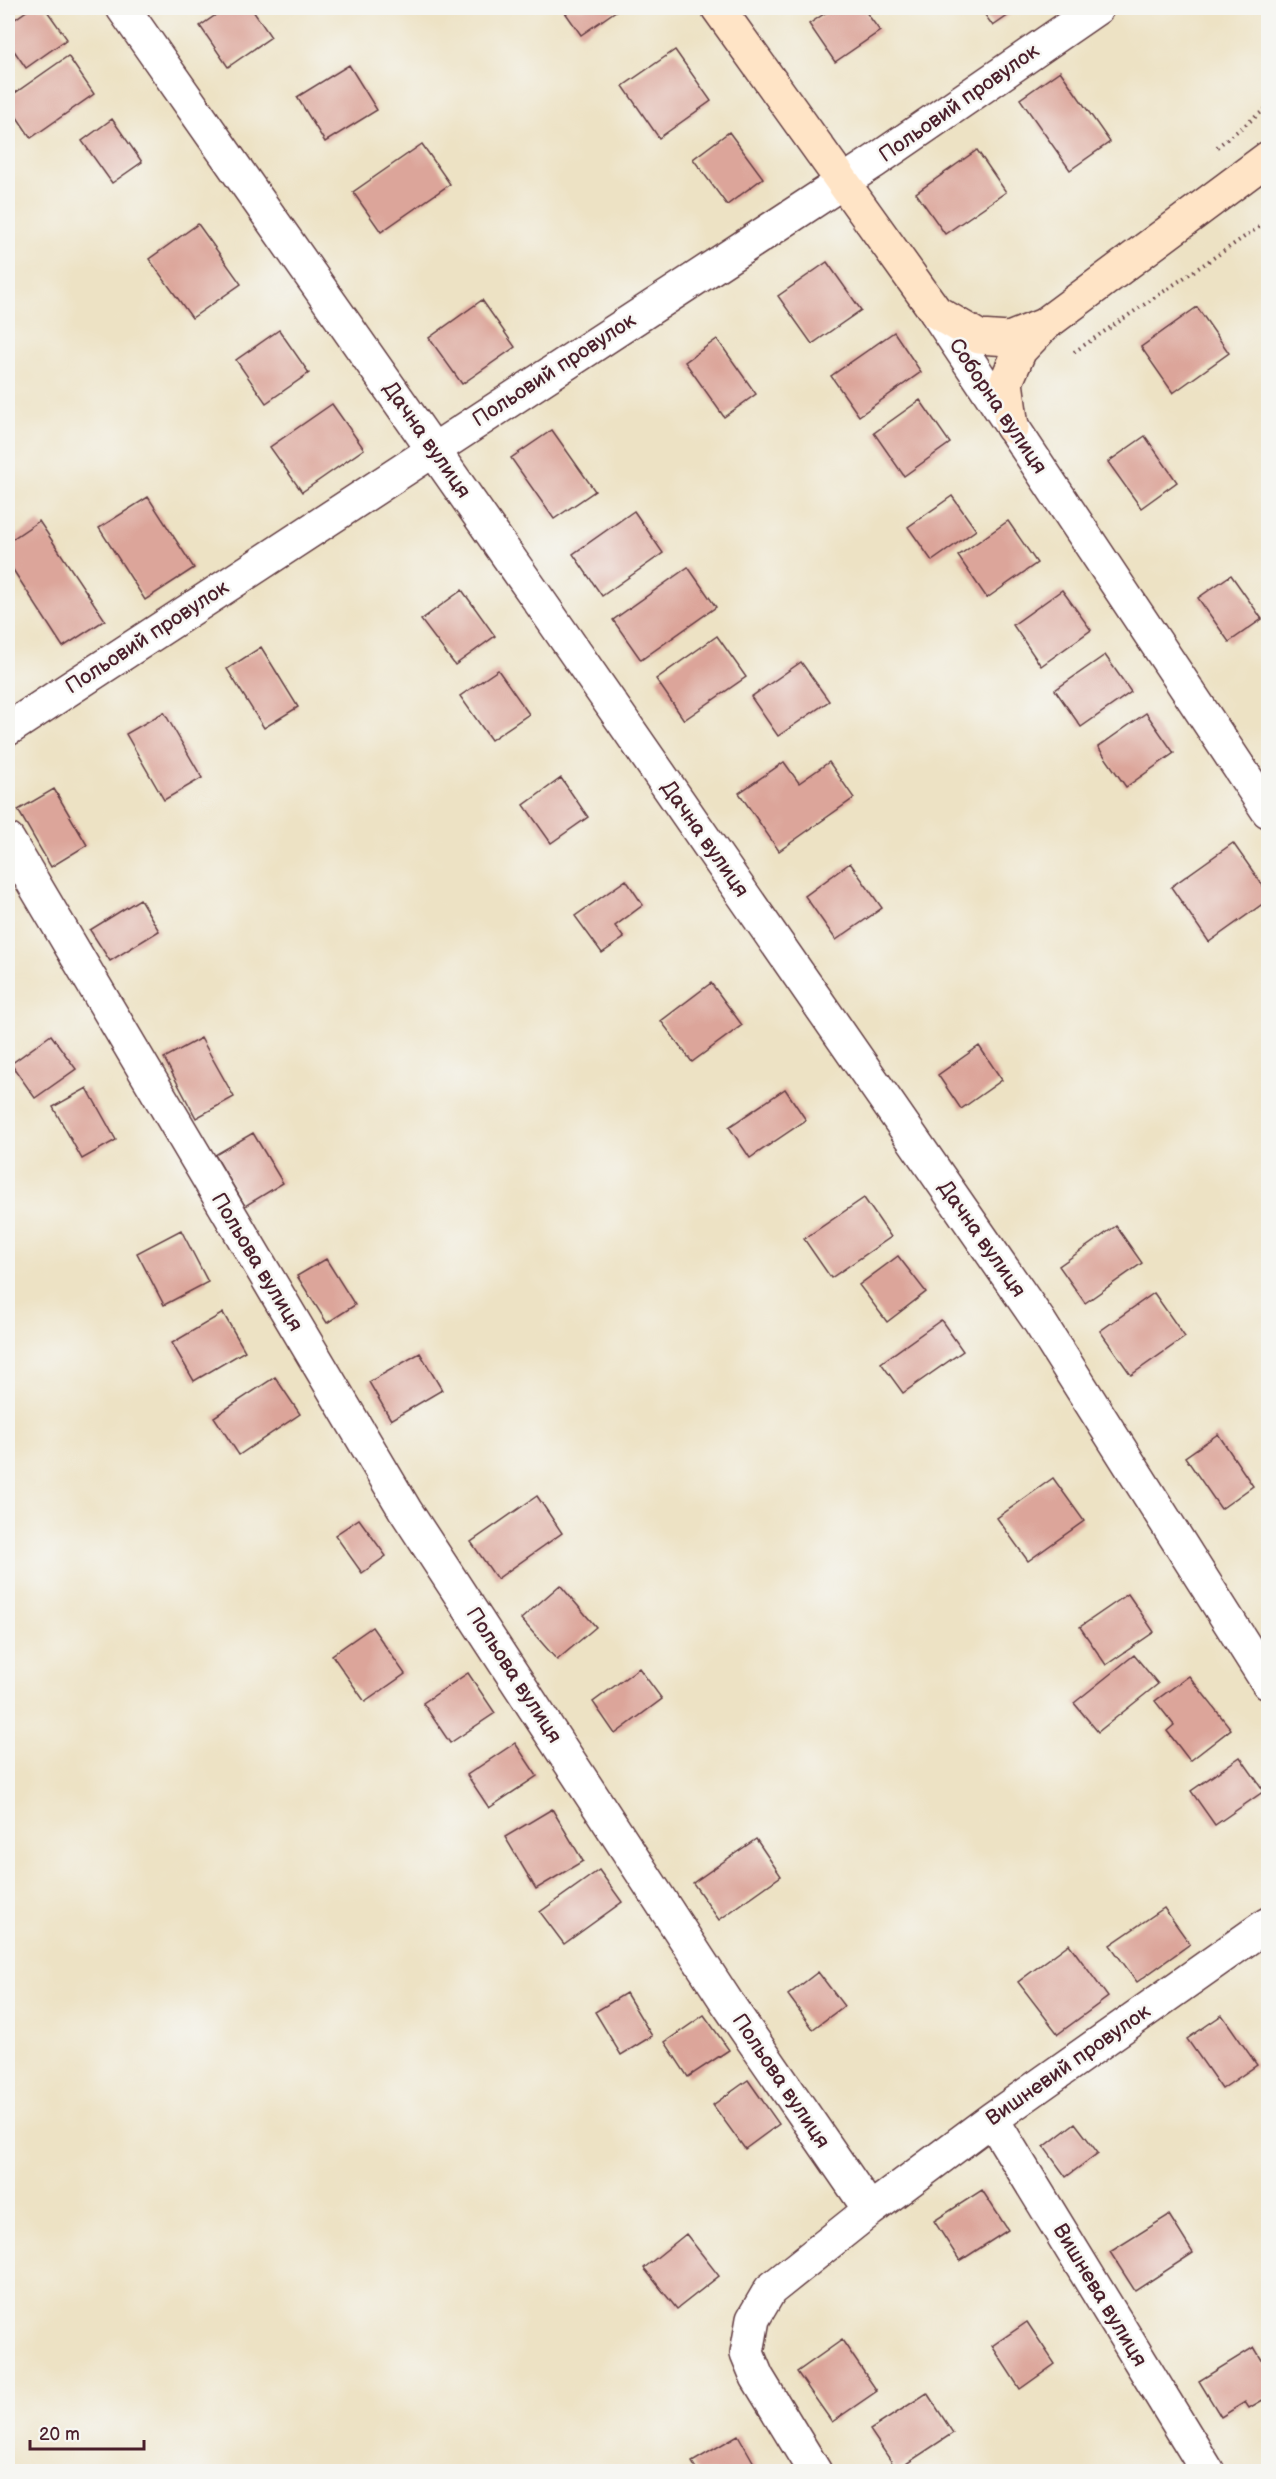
<svg xmlns="http://www.w3.org/2000/svg" width="1276" height="2479" font-family="'Balsamiq Sans',sans-serif">
<style>
.building{fill:#dca59a}
.lines{fill:none;stroke-linecap:round;stroke-linejoin:round}
.street-casing{stroke:#623c42;stroke-width:36}
.secondary-casing{stroke:#623c42;stroke-width:36}
.path{stroke:#623c42;stroke-width:4;stroke-dasharray:1.5 4.5;stroke-linecap:butt}
.street{stroke:#fff;stroke-width:33}
.secondary{stroke:#ffe4c6;stroke-width:33}
.labels{text-anchor:middle;dominant-baseline:central;stroke-width:5;stroke-linejoin:round;paint-order:stroke}
.street-label{font-size:21px;fill:#4a1f2b;stroke:#f6f6f2}
</style>
<rect width="100%" height="100%" fill="#f6f6f2"/>
<filter id="ink" filterUnits="userSpaceOnUse"><feTurbulence type="fractalNoise" baseFrequency=".0167" numOctaves="2"/><feDisplacementMap in="SourceGraphic" scale="12" xChannelSelector="R" yChannelSelector="G"/><feConvolveMatrix kernelMatrix="1 2 1 2 8 2 1 2 1" color-interpolation-filters="sRGB"/></filter>
<filter id="wash" filterUnits="userSpaceOnUse"><feTurbulence type="fractalNoise" baseFrequency=".008" numOctaves="4" result="noise"/><feDisplacementMap in="SourceGraphic" scale="24" xChannelSelector="R" yChannelSelector="G"/><feGaussianBlur stdDeviation="1.35" result="paint"/><feColorMatrix in="noise" values="0 0 0 0 0 0 0 0 0 0 0 0 0 0 0 0 0 1.4 0 .05"/><feComposite in="paint" operator="in"/></filter>
<g filter="url(#wash)">
<rect width="100%" height="100%" fill="#ede2c4"/>
<g id="blocks">
<path class="building" d="M31 8H45L67 39 26 68 8 42V24Z
M226 8H251L271 37 228 67 200 26Z
M562 8H620L581 35Z
M833 8H863L880 31 835 62 809 24Z
M980 8H1019L993 26Z
M675 50 711 101 659 138 623 86Z
M68 56 94 94 31 138 8 104V98Z
M349 65 377 110 325 142 297 97Z
M1060 71 1110 142 1070 170 1020 99Z
M112 119 142 162 112 183 82 141Z
M729 132 763 178 727 205 693 159Z
M422 144 450 184 381 232 353 192Z
M977 150 1006 192 945 234 916 193Z
M198 224 241 284 192 318 149 259Z
M827 262 861 310 812 344 778 296Z
M482 300 515 347 462 384 429 338Z
M1197 307 1229 353 1173 393 1141 347Z
M279 330 309 373 266 403 236 360Z
M894 332 921 372 859 416 831 376Z
M717 339 756 394 724 417 685 362Z
M920 400 950 443 904 476 874 433Z
M332 404 364 449 302 492 270 447Z
M552 430 595 491 554 519 511 458Z
M1145 436 1177 482 1141 508 1108 462Z
M952 496 976 530 932 561 908 527Z
M148 497 194 568 145 600 99 528Z
M634 511 663 553 602 596 573 554Z
M39 521 105 620 63 647 8 562V542Z
M1008 521 1037 563 987 598 958 556Z
M688 567 716 607 641 660 613 620Z
M1231 575 1262 619 1229 642 1198 598Z
M462 590 495 636 455 665 421 620Z
M1062 590 1091 630 1041 666 1013 625Z
M717 636 746 677 684 720 656 679Z
M261 647 298 707 264 728 227 669Z
M1105 655 1131 692 1081 727 1055 690Z
M801 662 829 701 778 736 751 697Z
M498 670 529 714 491 740 460 696Z
M164 712 202 778 164 800 126 734Z
M1146 713 1174 753 1126 787 1098 747Z
M784 762 799 783 829 762 854 798 779 851 739 793Z
M561 778 588 817 551 843 524 805Z
M54 789 87 845 51 867 18 810Z
M1233 843 1268 893V900L1209 942 1171 887Z
M850 863 882 908 836 940 805 896Z
M626 880 643 905 615 926 624 938 602 953 575 916Z
M140 899 159 931 110 961 90 930Z
M711 983 742 1025 692 1062 661 1021Z
M51 1035 76 1069 35 1098 11 1064Z
M201 1038 234 1097 196 1118 164 1058Z
M979 1046 1002 1080 961 1109 938 1075Z
M87 1088 116 1140 82 1159 53 1107Z
M785 1089 806 1120 750 1158 729 1127Z
M253 1133 283 1183 245 1206 215 1155Z
M864 1198 891 1237 831 1278 804 1239Z
M1116 1226 1142 1263 1085 1303 1059 1266Z
M181 1230 208 1282 164 1305 137 1253Z
M898 1256 926 1292 887 1322 859 1285Z
M326 1259 355 1305 327 1323 297 1276Z
M1154 1293 1185 1337 1131 1375 1100 1331Z
M223 1313 245 1351 194 1381 172 1343Z
M941 1320 963 1351 903 1393 881 1363Z
M420 1353 442 1390 391 1420 369 1382Z
M275 1377 300 1414 239 1455 214 1417Z
M1218 1434 1253 1486 1221 1509 1185 1457Z
M1053 1478 1084 1521 1028 1561 997 1518Z
M537 1496 562 1533 497 1579 471 1542Z
M359 1519 386 1556 362 1573 335 1535Z
M560 1585 596 1627 557 1660 521 1619Z
M1128 1594 1154 1632 1106 1665 1080 1627Z
M372 1627 405 1674 365 1702 332 1655Z
M1134 1655 1158 1684 1098 1732 1074 1703Z
M639 1668 662 1699 615 1734 593 1702Z
M468 1673 495 1713 450 1743 423 1703Z
M1189 1676 1231 1729 1190 1761 1167 1731 1174 1725 1155 1701Z
M515 1743 537 1776 489 1808 467 1775Z
M1240 1757 1264 1791 1215 1825 1191 1791Z
M552 1809 583 1861 536 1889 505 1837Z
M756 1839 781 1876 719 1920 693 1883Z
M599 1870 622 1902 564 1944 540 1912Z
M1164 1908 1190 1944 1137 1982 1110 1945Z
M1069 1944 1108 1997 1058 2034 1018 1982Z
M818 1972 844 2006 813 2029 788 1995Z
M626 1993 652 2036 621 2055 595 2012Z
M704 2015 729 2050 688 2077 665 2042Z
M1222 2015 1257 2065 1222 2089 1187 2039Z
M748 2080 779 2124 745 2149 713 2105Z
M1075 2123 1098 2153 1066 2177 1044 2147Z
M982 2190 1008 2230 960 2261 934 2221Z
M1169 2215 1193 2253 1135 2291 1110 2252Z
M686 2234 719 2276 677 2309 644 2268Z
M1027 2322 1055 2364 1020 2389 992 2346Z
M842 2340 877 2391 832 2422 797 2372Z
M1254 2347 1268 2370V2397L1249 2408 1245 2402 1221 2417 1199 2381Z
M927 2393 953 2433 897 2470 870 2430Z
M738 2435 759 2472H698L692 2462Z"/>
</g>
</g>
<g filter="url(#ink)">
<use href="#blocks" fill-opacity="0" stroke="#623c42" stroke-width="1.5"/>
<g class="lines">
<defs>
<path id="street" d="M123 8 545 609 1039 1321 1268 1683
M936 312 1268 811
M8 729 875 161 1097 8
M8 840 405 1510 728 2004 870 2210 770 2290 753 2319 747 2353 757 2377 815 2472
M992 2119 1208 2472
M870 2210 992 2119 1268 1924"/>
<path id="secondary" d="M718 8 936 312 979 337 1009 339 1044 325 1268 158
M1012 427 1006 382 1020 350 1043 326"/>
</defs>
<use href="#street" class="street-casing"/>
<use href="#secondary" class="secondary-casing"/>
<path class="path" d="M1217 147 1268 107
M1074 352 1268 221"/>
<use href="#street" class="street"/>
<use href="#secondary" class="secondary"/>
</g>
</g>
<g class="labels">
<g class="street-label">
<text transform="translate(959 103) rotate(-35)">Польовий провулок</text>
<text transform="translate(554 370) rotate(-33)">Польовий провулок</text>
<text transform="translate(998 406) rotate(56)">Соборна вулиця</text>
<text transform="translate(427 440) rotate(55)">Дачна вулиця</text>
<text transform="translate(147 637) rotate(-33)">Польовий провулок</text>
<text transform="translate(705 839) rotate(55)">Дачна вулиця</text>
<text transform="translate(982 1239) rotate(55)">Дачна вулиця</text>
<text transform="translate(257 1262) rotate(59)">Польова вулиця</text>
<text transform="translate(514 1675) rotate(57)">Польова вулиця</text>
<text transform="translate(1068 2065) rotate(-35)">Вишневий провулок</text>
<text transform="translate(781 2081) rotate(56)">Польова вулиця</text>
<text transform="translate(1100 2295) rotate(59)">Вишнева вулиця</text>
</g>
</g>
<rect width="1276" height="2479" fill="none" stroke="#f6f6f2" stroke-width="30"/>
<path d="M30 2440v9h114v-9" fill="none" stroke="#4a1f2b" stroke-width="3"/>
<text x="39" y="2440" font-size="18" fill="#4a1f2b" stroke="#f6f6f2" stroke-width="4.5" paint-order="stroke">20 m</text>
</svg>
